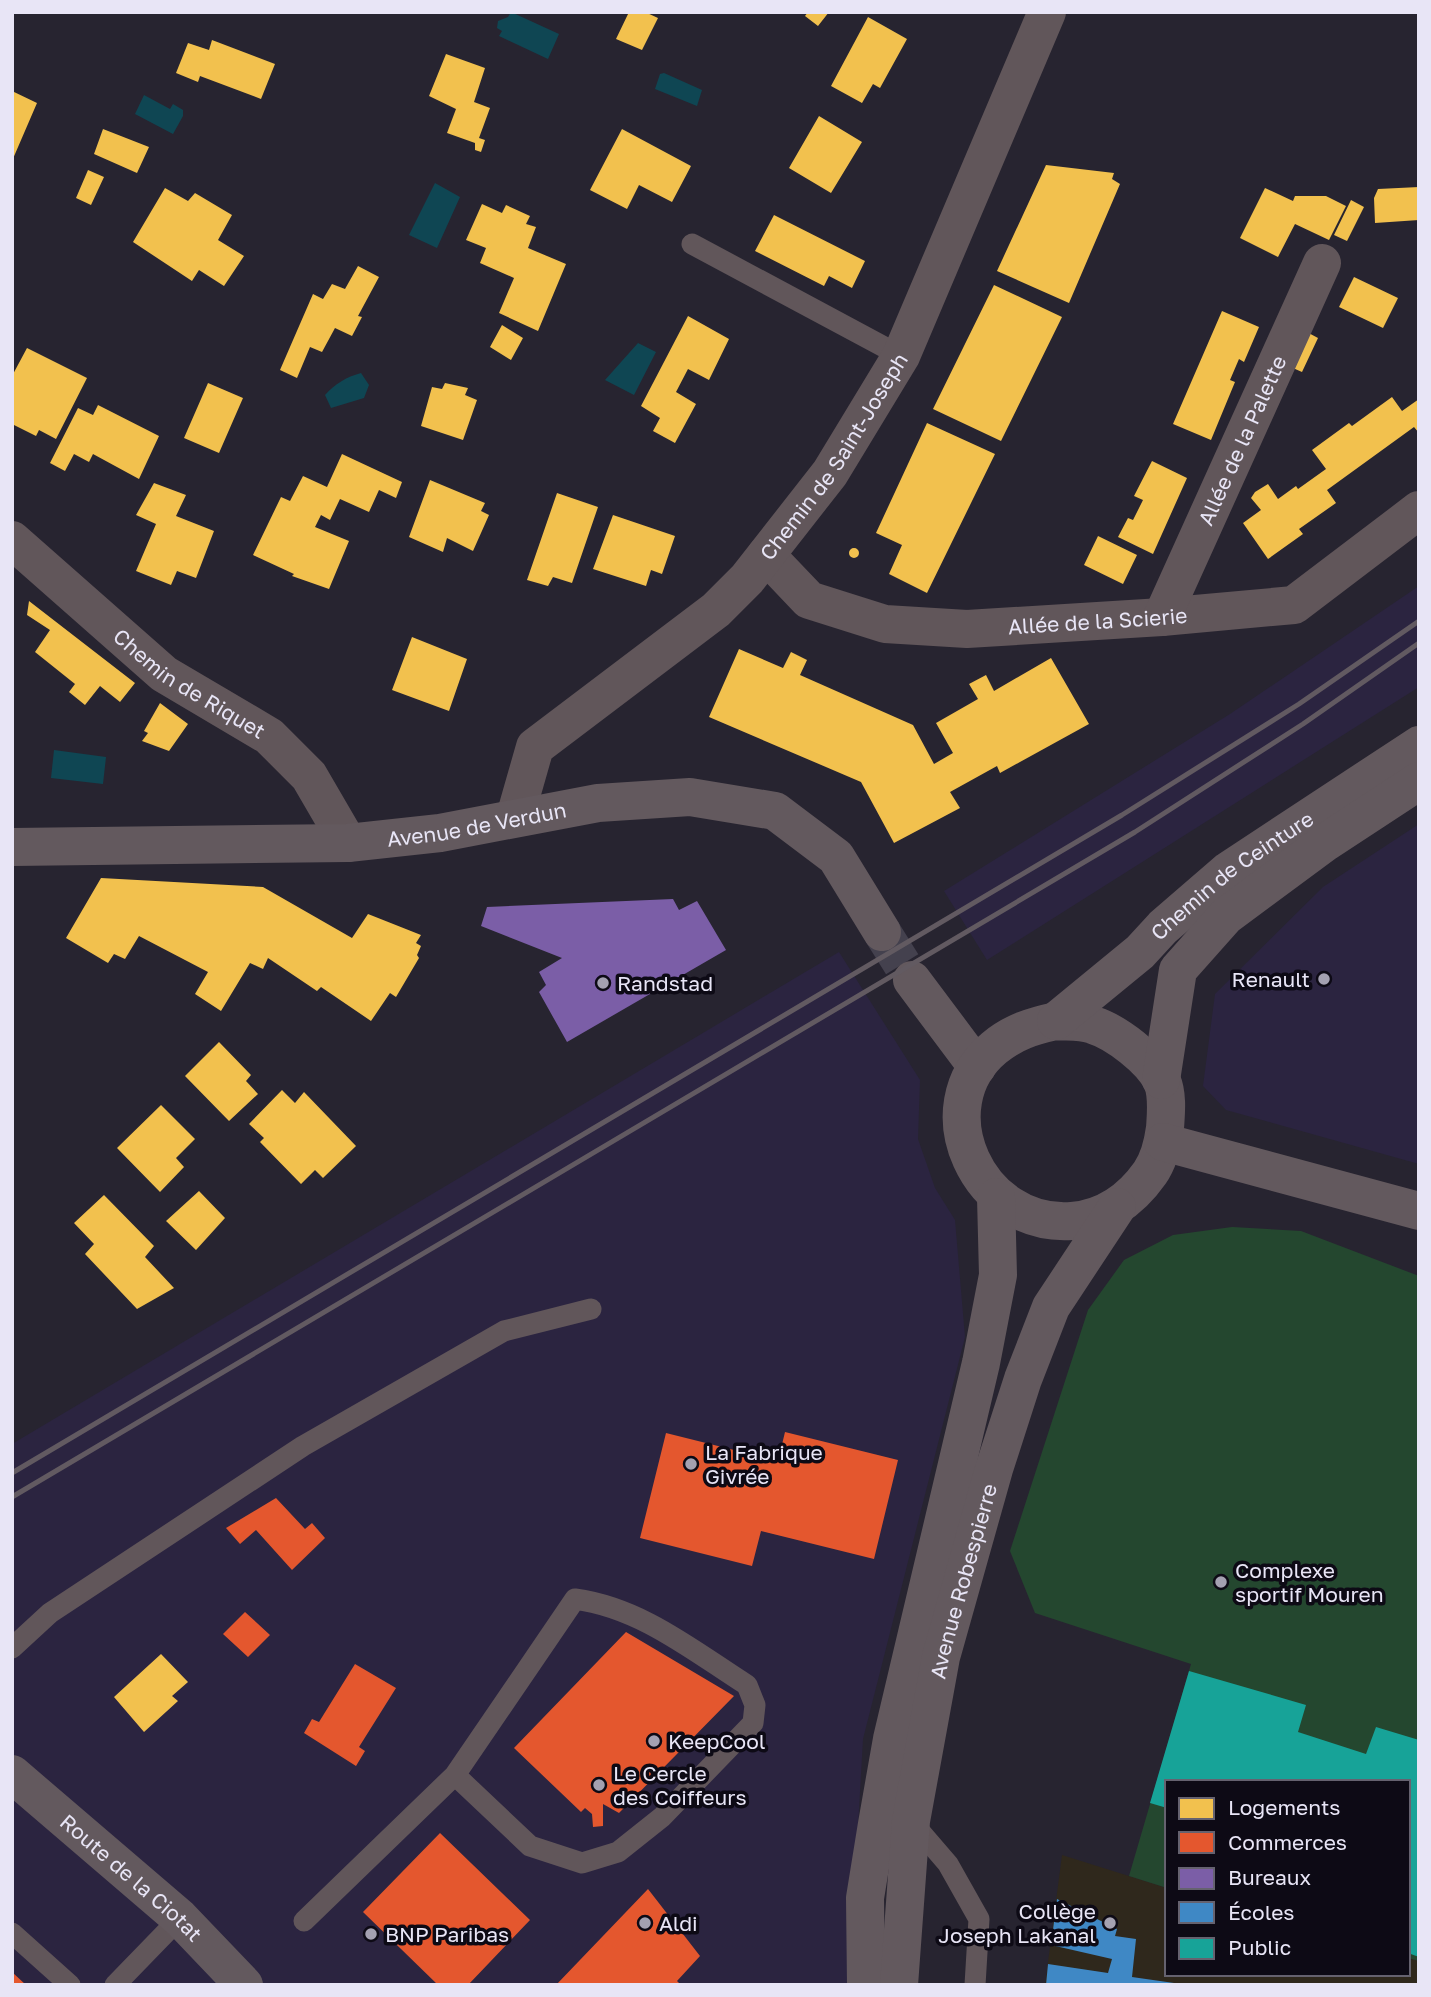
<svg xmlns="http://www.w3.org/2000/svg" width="1431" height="1997" font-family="'Golos Text',sans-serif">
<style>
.built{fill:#2b2440}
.education{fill:#2f281c}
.green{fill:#24472f}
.water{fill:#0f4653}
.homes{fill:#f2c14e}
.shops{fill:#e4572e}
.offices{fill:#7b5ea7}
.schools{fill:#3f88c5}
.public{fill:#17a398}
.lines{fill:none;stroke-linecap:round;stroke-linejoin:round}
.secondary-tunnel{stroke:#44414e;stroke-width:38;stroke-dasharray:38 19;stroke-linecap:butt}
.service{stroke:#61565a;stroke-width:21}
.minor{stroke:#61565a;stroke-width:38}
.secondary{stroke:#63595e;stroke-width:38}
.rail{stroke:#625a61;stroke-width:5}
.poi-dot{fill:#a4a1b1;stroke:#0d0a15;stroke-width:2.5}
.labels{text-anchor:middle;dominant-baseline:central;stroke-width:7;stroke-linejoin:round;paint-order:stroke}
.street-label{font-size:21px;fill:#e8e5f6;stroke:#0d0a15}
.poi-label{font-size:21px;fill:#e8e5f6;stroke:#0d0a15;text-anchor:start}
</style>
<rect width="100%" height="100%" fill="#272430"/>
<path class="built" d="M1419 586V687L987 960 944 891 1230 714Z
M1419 824V1164L1226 1110 1203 1086 1215 994 1323 887Z
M839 952 920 1080 918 1139 935 1188 955 1220 965 1337 863 1739 849 1985H12V1444Z"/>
<path class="education" d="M1062 1855 1167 1888V1974H1408V1958L1419 1961V1985H1045Z"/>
<path class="green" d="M1232 1227 1301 1231 1419 1276V1961L1408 1958V1782H1167V1888L1129 1876 1191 1664 1035 1613 1010 1551 1088 1310 1124 1260 1173 1235Z"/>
<path class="water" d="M511 12 559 34 548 59 499 36 502 31 497 28 498 21 508 17Z
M664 73 702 90 697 106 655 89 660 74Z
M144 95 170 109 173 104 183 110V116L173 134 135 114Z
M435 183 460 197 437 248 409 235Z
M638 343 656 352 634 395 605 380Z
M361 373 369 385 364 398 331 408 325 395C335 384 346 377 361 373Z
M54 750 106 757 103 784 51 778Z"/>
<path class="homes" d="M629 12H645L658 18 642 50 616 39Z
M808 12H829L818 26 805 16Z
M868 17 907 39 880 88 873 84 862 103 831 86Z
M212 40 275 64 261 99 200 76 198 82 176 73 188 43 209 50Z
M446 54 485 68 474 102 490 108 479 138 485 140 481 152 475 150V143L447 133 456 109 429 96Z
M12 91 37 103 12 161Z
M819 116 862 142 831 193 789 168Z
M103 129 149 147 137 173 94 154Z
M622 129 691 166 672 202 639 185 627 209 590 190Z
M1046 165 1114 173 1112 179 1120 184 1069 303 997 271Z
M88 170 104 177 91 205 76 198Z
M1419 187V220L1375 223 1374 198 1378 189Z
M165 188 188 201 195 193 232 215 218 240 244 256 224 286 199 270 192 281 133 242Z
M1265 188 1293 201 1295 196H1326L1346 206 1329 240 1295 224 1278 257 1240 238Z
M1351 200 1364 207 1347 241 1334 235Z
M482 204 502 213 506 205 530 216 526 224 536 227 528 248 566 264 538 331 499 313 514 278 480 263 486 248 466 240Z
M774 215 865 261 852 288 829 276 824 286 755 251Z
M358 266 379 277 358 316 362 317 352 336 335 328 322 352 310 347 297 378 280 370 313 294 323 299 332 284 345 289Z
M1354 277 1398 298 1383 328 1339 307Z
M994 285 1062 317 1001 441 933 409Z
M1222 311 1259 327 1244 362 1239 359 1230 380 1235 382 1211 440 1173 424Z
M688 316 729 339 709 380 688 369 676 392 696 404 675 443 653 431 660 418 641 406Z
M502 325 523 338 511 360 490 347Z
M1303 330 1318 338 1302 372 1286 365Z
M27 348 87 378 56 439 39 430 36 436 12 424V376Z
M208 383 243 398 219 453 184 438Z
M445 383 468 388 465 395 477 400 463 440 421 426 432 387 442 389Z
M1392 397 1402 411 1419 399V433L1414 427 1327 490 1336 503 1299 529 1303 534 1268 559 1243 523 1261 510 1251 498 1255 492 1268 484 1278 499 1296 486 1298 489 1326 469 1312 450 1349 423 1352 426Z
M98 405 159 436 139 479 93 454 89 462 74 454 65 471 50 463 78 408 93 415Z
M927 423 995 454 927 593 889 574 902 545 876 533Z
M342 454 402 482 396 498 379 490 369 512 340 499 330 520 321 515 315 527 349 541 329 589 292 576 294 574 253 555 281 497 290 501 303 476 327 487Z
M1152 461 1187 478 1153 554 1118 537 1128 518 1133 520 1143 500 1134 496Z
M430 480 485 503 481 511 489 515 473 551 447 538 443 552 409 537Z
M154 483 186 495 176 516 214 531 196 578 177 571 171 585 136 571 156 524 136 515Z
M557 493 598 507 572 583 553 577 548 586 527 580Z
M613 515 675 536 662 574 651 570 646 586 593 569Z
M1098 536 1137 555 1123 584 1084 565Z
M849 553a5 5 0 1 1 10 0a5 5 0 1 1-10 0Z
M29 601 135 683 120 702 100 686 85 705 69 692 75 684 35 652 50 630 27 615Z
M412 637 467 659 449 711 392 690Z
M739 649 783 668 791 652 807 660 800 675 913 725 934 764 953 753 936 723 978 699 969 684 986 675 994 691 1051 658 1089 724 1000 773 997 766 950 792 960 808 894 843 861 782 709 717Z
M160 703 188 724 169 751 142 741 148 733 144 731Z
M101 878 263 887 352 938 368 914 421 935 416 943 421 946 417 955 419 958 396 997 390 993 371 1021 321 987 317 991 268 958 263 969 250 963 221 1011 195 994 208 972 139 936 125 959 114 954 108 963 66 938Z
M219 1042 251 1075 246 1081 258 1094 229 1121 185 1076Z
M282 1090 295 1103 304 1092 356 1146 323 1178 315 1170 301 1184 260 1142 264 1138 249 1124Z
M161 1105 195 1139 176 1158 184 1167 160 1192 117 1148Z
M199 1191 225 1218 196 1250 166 1221Z
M104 1195 154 1246 145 1257 174 1288 137 1309 85 1254 94 1244 74 1223Z
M161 1654 188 1682 172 1696 178 1701 144 1732 114 1697Z"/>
<path class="shops" d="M785 1432 898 1460 874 1559 761 1531 752 1566 640 1538 666 1433 778 1461Z
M276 1498 305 1529 312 1523 325 1538 292 1570 256 1530 240 1544 226 1528Z
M245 1612 270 1635 248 1657 223 1634Z
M626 1632 734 1696 619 1813 603 1804V1826L593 1827 592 1814 585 1808 581 1812 514 1748Z
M355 1664 396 1688 359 1747 365 1751 356 1766 304 1733 312 1719 319 1722Z
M440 1833 530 1920 468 1985H438L363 1912Z
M648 1889 700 1956 677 1981 681 1985H556Z
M12 1972 26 1985H12Z"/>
<path class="offices" d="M673 899 679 910 697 901 726 950 567 1042 539 992 546 985 539 972 562 958 481 926 487 907Z"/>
<path class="schools" d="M1057 1899 1117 1929 1115 1936 1136 1939 1132 1977 1188 1985H1046L1048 1964 1108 1973 1112 1959 1051 1945Z"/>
<path class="public" d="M1189 1671 1306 1705 1298 1732 1366 1754 1376 1727 1419 1740V1957L1408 1953V1782H1167V1808L1150 1803Z"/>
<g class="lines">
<path class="secondary-tunnel" d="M882 932 912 980"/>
<path class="service" d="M692 244 901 356
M12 1648 50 1613 303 1446 504 1331 591 1309
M911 1821 948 1864 979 1919 975 1985
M304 1921 455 1775 530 1846 582 1863 618 1852 662 1817 753 1723 755 1705 747 1685C692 1650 641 1608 575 1599L455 1775
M12 1933 70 1985
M115 1985 180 1918"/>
<g class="minor">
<path id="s1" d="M12 540 164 674 269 736 309 776 348 843"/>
<path id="s2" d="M766 555 809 600 885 624 967 629 1162 617 1294 605 1419 510"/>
<path id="s3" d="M1162 617 1322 263"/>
<path id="s4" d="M515 817 535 747 716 610 747 579 830 473 901 356 1047 12"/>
</g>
<g class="secondary">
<path id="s5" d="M12 847 348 843 440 833 598 803 690 797 775 811 836 857 882 932"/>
<path d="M912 980 977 1067"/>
<path d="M1056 1021C1068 1022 1082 1021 1093 1025 1116 1032 1151 1059 1162 1081 1168 1095 1166 1113 1165 1128 1163 1143 1159 1160 1150 1173 1131 1200 1106 1218 1072 1221 978 1228 923 1107 994 1048 1013 1032 1033 1026 1056 1021Z"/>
<path id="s6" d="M1056 1021 1140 952 1163 927 1229 870 1419 745"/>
<path d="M1161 1080 1178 970 1226 916 1326 842 1419 781"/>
<path d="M1163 1142 1419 1211"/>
<path id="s7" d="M12 1774 180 1918 244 1985"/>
<path d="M866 1985 865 1898 877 1824 892 1739 981 1363 998 1275 996 1197"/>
<path id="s8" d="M899 1985 911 1821 941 1657 994 1469 1023 1379 1051 1307 1117 1207"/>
</g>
<path class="rail" d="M12 1473 1122 815 1299 704 1419 621
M12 1497 1135 832 1303 724 1419 643"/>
</g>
<g class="poi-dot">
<circle cx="1324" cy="979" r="7"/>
<circle cx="603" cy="983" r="7"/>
<circle cx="691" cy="1464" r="7"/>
<circle cx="1221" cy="1582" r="7"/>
<circle cx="654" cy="1741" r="7"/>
<circle cx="599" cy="1785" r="7"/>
<circle cx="645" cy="1923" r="7"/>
<circle cx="1110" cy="1923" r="7"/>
<circle cx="371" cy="1934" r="7"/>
</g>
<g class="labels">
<g class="street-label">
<text stroke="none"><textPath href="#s3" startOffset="194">Allée de la Palette</textPath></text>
<text stroke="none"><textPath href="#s4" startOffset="494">Chemin de Saint-Joseph</textPath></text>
<text stroke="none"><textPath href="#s2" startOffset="355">Allée de la Scierie</textPath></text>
<text stroke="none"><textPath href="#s1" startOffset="229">Chemin de Riquet</textPath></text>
<text stroke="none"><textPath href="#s5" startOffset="466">Avenue de Verdun</textPath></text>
<text stroke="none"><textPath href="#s6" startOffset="229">Chemin de Ceinture</textPath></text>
<text stroke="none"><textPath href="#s8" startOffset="410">Avenue Robespierre</textPath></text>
<text stroke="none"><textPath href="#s7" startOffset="158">Route de la Ciotat</textPath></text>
</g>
<g class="poi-label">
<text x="1310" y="979" text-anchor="end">Renault</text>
<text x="617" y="983">Randstad</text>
<text x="705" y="1452">La Fabrique<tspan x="705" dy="24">Givrée</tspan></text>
<text x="1235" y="1570">Complexe<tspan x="1235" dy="24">sportif Mouren</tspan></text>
<text x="668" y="1741">KeepCool</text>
<text x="613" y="1773">Le Cercle<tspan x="613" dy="24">des Coiffeurs</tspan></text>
<text x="1096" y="1911" text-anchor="end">Collège<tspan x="1096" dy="24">Joseph Lakanal</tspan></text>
<text x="659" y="1923">Aldi</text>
<text x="385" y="1934">BNP Paribas</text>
</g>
</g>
<rect width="1431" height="1997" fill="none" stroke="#e8e5f6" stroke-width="28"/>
<rect x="1165" y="1780" width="245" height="196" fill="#0d0a15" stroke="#65626f" stroke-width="2"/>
<rect x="1179" y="1798" width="35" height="21" fill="#f2c14e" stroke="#65626f" stroke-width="2"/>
<text x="1228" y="1815" font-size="21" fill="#e8e5f6">Logements</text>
<rect x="1179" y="1832" width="35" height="21" fill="#e4572e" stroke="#65626f" stroke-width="2"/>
<text x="1228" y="1850" font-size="21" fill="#e8e5f6">Commerces</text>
<rect x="1179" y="1868" width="35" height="21" fill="#7b5ea7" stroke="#65626f" stroke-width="2"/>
<text x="1228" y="1885" font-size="21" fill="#e8e5f6">Bureaux</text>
<rect x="1179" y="1902" width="35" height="21" fill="#3f88c5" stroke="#65626f" stroke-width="2"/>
<text x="1228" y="1920" font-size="21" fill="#e8e5f6">Écoles</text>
<rect x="1179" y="1938" width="35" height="21" fill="#17a398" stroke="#65626f" stroke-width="2"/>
<text x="1228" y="1955" font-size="21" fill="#e8e5f6">Public</text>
</svg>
